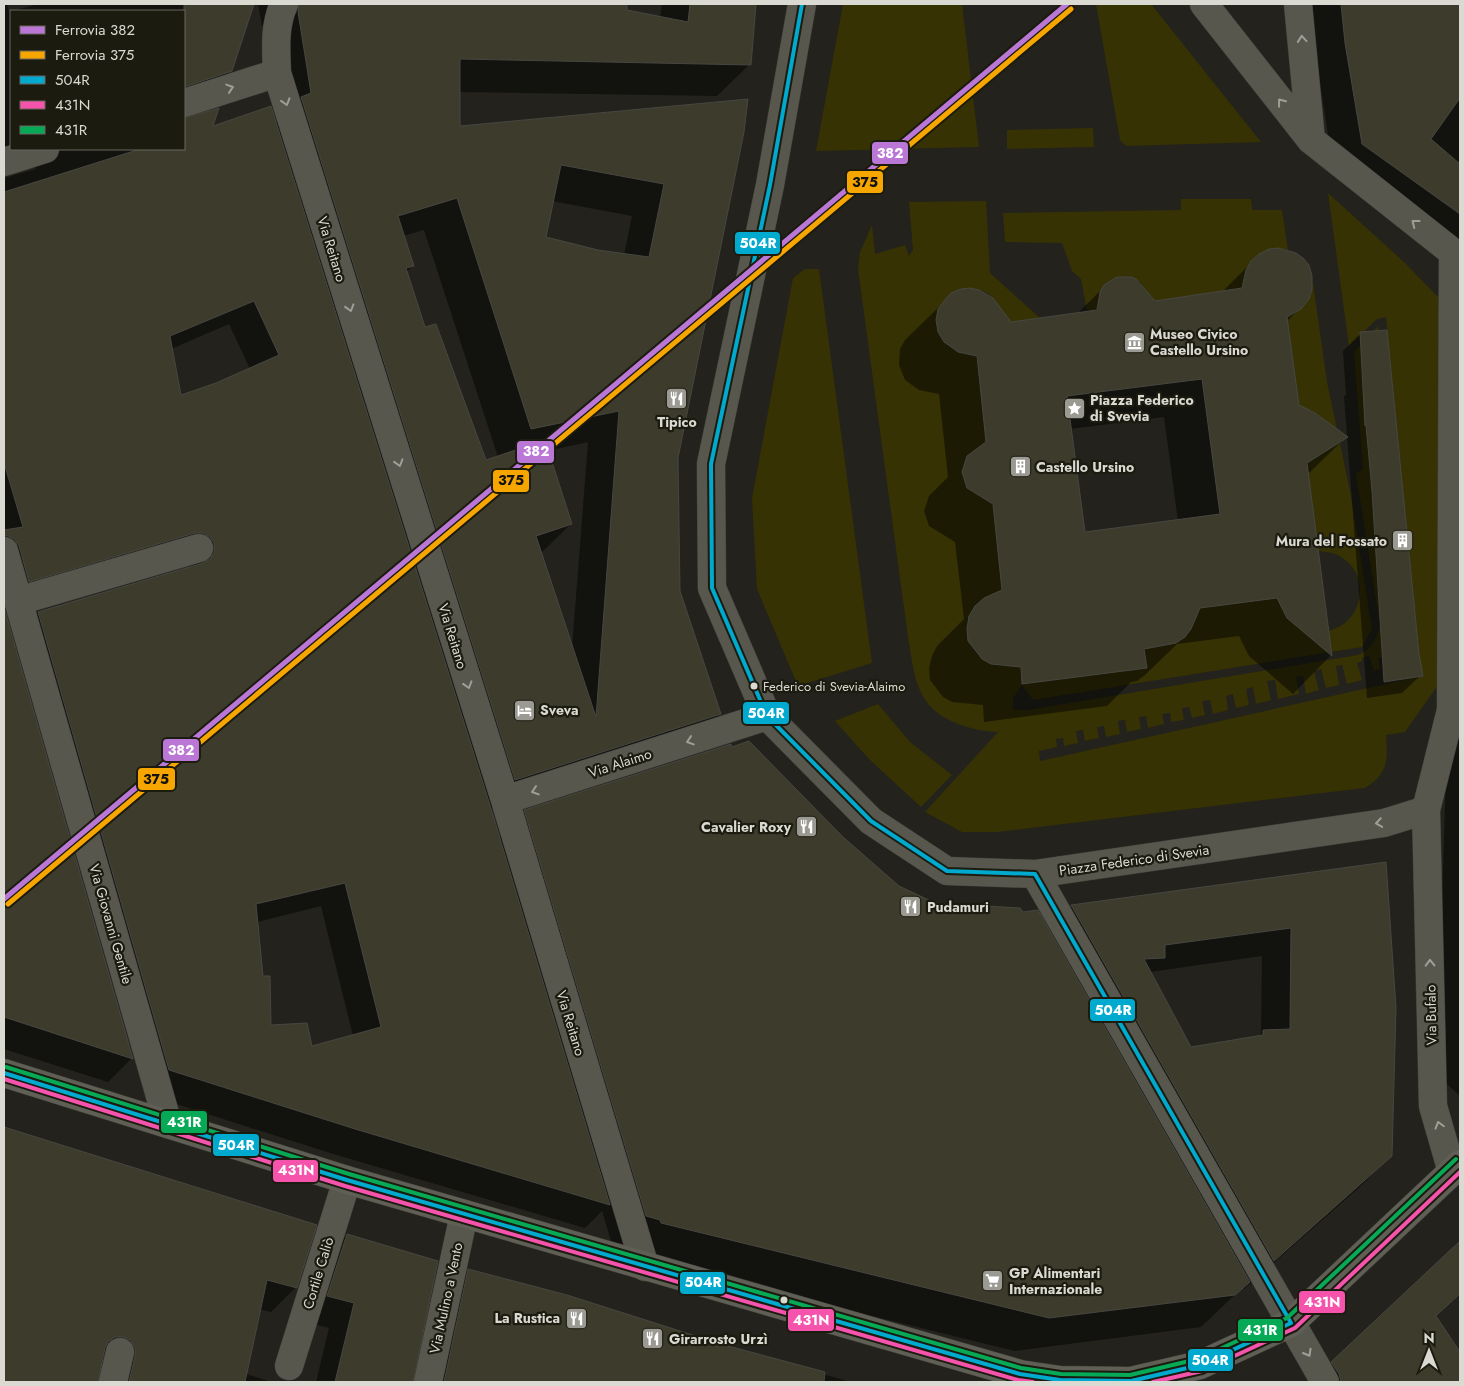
<svg xmlns="http://www.w3.org/2000/svg" width="1464" height="1386" font-family="Jost,sans-serif">
<style>
.green{fill:#363204}
.shadow{fill:#0007;fill-rule:evenodd}
.building{fill:#3d3c2c;stroke:#474742;fill-rule:evenodd}
.lines{fill:none;stroke-linecap:round;stroke-linejoin:round}
.minor-casing{stroke:#3f3f3a;stroke-width:29}
.major-casing{stroke:#3f3f3a;stroke-width:29}
.minor{stroke:#57574e;stroke-width:28}
.major{stroke:#605f55;stroke-width:28}
.bus-1-casing{stroke:#1c1b10;stroke-width:8}
.bus-2-casing{stroke:#1c1b10;stroke-width:8}
.bus-3-casing{stroke:#1c1b10;stroke-width:8}
.bus-1{stroke:#00a9ce;stroke-width:4}
.bus-2{stroke:#f653ac;stroke-width:4}
.bus-3{stroke:#06aa56;stroke-width:4}
.rail-1-casing{stroke:#1c1b10;stroke-width:9}
.rail-2-casing{stroke:#1c1b10;stroke-width:9}
.rail-1{stroke:#ba77d6;stroke-width:5}
.rail-2{stroke:#f7a600;stroke-width:5}
.oneway{stroke:#9f9f97}
.bus-dot{fill:#dadad2;stroke:#1c1b10;stroke-width:2}
.labels{text-anchor:middle;dominant-baseline:central;stroke-width:4.5;stroke-linejoin:round;paint-order:stroke}
.bus-label{font-size:13px;fill:#dadad2;stroke:#1c1b10;text-anchor:start}
.street-label{font-size:14px;fill:#dadad2;stroke:#1c1b10}
.poi-label{font-size:14px;font-weight:bold;fill:#dadad2;stroke:#1c1b10;text-anchor:start}
.line-badge{stroke:#1c1b10;stroke-width:2}
.badge-label{font-size:14px;text-anchor:middle;font-weight:bold;fill:#fff}
.pale-badge-label{font-size:14px;text-anchor:middle;font-weight:bold;fill:#111}
</style>
<rect width="100%" height="100%" fill="#23221c"/>
<path class="green" d="M843 4H962L979 147 816 151Z
M1096 4H1151L1261 142 1126 146 1120 140Z
M1093 128 1094 147 1007 149V130Z
M1328 193 1404 262 1440 299 1438 685 1405 732 1386 735C1388 760 1388 774 1365 788L997 832H962L925 812 998 732C989 731 979 731 971 728 917 713 916 685 908 637L858 269 860 252 872 225 875 254 905 245 909 256 913 250 909 202 986 201 990 273 1040 318 1003 323C998 258 907 299 945 343 952 352 965 355 976 354L986 446C980 449 973 450 969 455 965 458 963 464 963 469 960 488 976 497 992 497L1003 592C997 594 989 595 984 598 961 611 963 644 982 659 992 668 1008 666 1020 663L1023 684 1147 668 1143 635C1150 638 1158 643 1166 644 1179 646 1192 633 1195 620 1196 617 1195 612 1195 608L1278 598 1322 633C1331 630 1340 628 1347 621 1366 604 1364 570 1341 557 1334 552 1326 552 1318 551L1306 461 1325 423C1319 414 1311 408 1300 409L1287 316C1305 311 1314 294 1312 276L1327 382 1351 496 1372 629 1362 647 1033 700 1022 685 1013 698V710H1028L1358 655C1372 649 1376 640 1380 625L1356 474 1363 469 1354 352 1378 326 1382 377 1362 378V385H1383L1364 401V409L1387 425 1366 427V434L1387 433 1389 448H1368V456L1389 455 1391 470 1369 473 1371 480 1392 477 1393 492 1372 494V501L1408 653 1378 658 1380 669 1374 671 1369 655 1362 658V661L1357 663 1362 680 1347 684 1342 665 1336 666 1339 685 1326 688 1321 669 1314 671 1319 690 1306 694 1303 676H1296L1299 694 1278 699 1275 680 1267 681 1271 700 1256 704 1253 687 1246 689 1249 705 1236 708 1233 694 1226 696 1228 710 1213 714 1210 700 1202 701 1205 715 1192 718 1189 707 1182 708 1184 720 1171 722 1170 713 1162 714 1164 724 1148 728 1146 716 1139 717 1141 729 1127 732 1125 720 1118 721 1120 734 1106 737 1104 726 1097 727 1099 738 1085 741 1083 730 1076 731 1078 743 1064 746 1063 738 1056 739 1057 747 1039 751 1040 761 1422 676 1419 654 1386 317 1377 319 1349 346Z
M1181 199H1251L1252 210H1282L1288 250C1263 244 1241 262 1244 288L1148 302C1146 276 1123 269 1104 285L1100 309 1087 311 1081 279 1072 271 1062 243 1005 242 1003 213 1181 210Z
M805 269H819L872 663 801 685 795 679 757 589 752 498 793 278Z
M878 704 910 742 952 775 921 807 869 759 835 721Z"/>
<path class="shadow" d="M4 4H7L9 12H11V149H184V119H189L211 128 275 124 278 121 267 34 262 25 258 4H626L625 11 660 18 662 4H755L750 64 717 96 458 92V127L746 100 677 458 679 591 720 714 687 746 490 810 499 838 525 811 842 838 898 887 935 904 1022 913 1048 930 1072 907 1384 864 1391 1155 1362 1185 1244 1289 1243 1287 1201 1327 1015 1351 628 1256 613 1248 602 1211 585 1228 330 1153 145 1094 14 637 38 613 190 568 186 561 5 605 4 178 36 169 32 162 4 161ZM552 201 632 216 624 255 597 251 544 238ZM424 230 498 457 485 462 425 329 406 272 413 266 403 236ZM229 324 250 369 217 384 180 397 171 349ZM588 442 572 648 540 554 571 524 547 451ZM321 906 353 1036 311 1047 270 1026 262 977 257 922ZM1262 956 1261 1034 1258 1037 1190 1048 1150 972Z
M38 4H252L230 71 206 95 184 102V11H13Z
M1312 4H1460V261L1334 172 1318 71Z
M1252 262 1300 308 1286 322 1298 406 1346 437 1307 475 1330 656 1293 694 1249 656 1239 636 1177 644 1145 675 1137 681 1131 682 1107 706 984 722 983 705 952 702 943 697 930 680 929 668 932 656 937 646 964 619 955 542 929 526 924 511 929 496 948 477 939 394 919 390 905 380 899 365 900 349 905 340 944 302 1010 323 1077 314 1105 286 1155 302 1221 293ZM1164 417 1178 521 1084 533 1070 429Z
M1361 333 1420 676 1402 693 1367 698 1344 396 1346 395 1343 351Z
M1460 556V1094L1459 1095 1437 1075 1452 567Z
M4 612 132 1058 108 1082 4 1049Z
M4 1128 315 1226 296 1287 271 1312 259 1309 246 1374 272 1382H111L106 1366 100 1362 97 1382H4Z
M347 1235 411 1379 412 1382H316L329 1328 303 1321 322 1260Z
M1460 1244V1297L1459 1296 1435 1318 1460 1354V1382H1312Z
M469 1271 721 1345 851 1382H425L444 1296Z"/>
<path class="building" d="M184 4H254L232 71 184 87Z
M299 4H627V10L688 22 690 4H756L751 65 460 59V126L748 99 744 132 678 458 680 591 721 714 515 780 301 97 311 93 298 12ZM561 165 664 184 649 257 598 250 546 237ZM457 198 531 429 619 411 596 717 536 536 572 524 545 440 486 460 436 324 425 327 406 268 414 266 398 216Z
M1341 4H1460V98L1431 139 1460 164V214L1362 144 1345 43Z
M271 106 490 805 610 1205 355 1129 169 1070 38 612 203 563 210 559 214 552V543L210 537 203 533H195L29 582 19 546 14 539 8 536H4V530L23 527 4 463V192L140 149H184V118L219 108 213 126ZM254 301 279 355 216 383 181 395 170 336ZM345 883 381 1027 312 1046 307 1023 271 1025 270 976H263L256 904Z
M1278 248 1296 253 1303 258 1309 265 1312 276V289L1309 299 1301 309 1287 317 1299 405 1315 413 1348 437 1307 463 1332 656 1287 618 1277 598 1200 608 1191 629 1185 637 1176 643 1144 649 1147 668 1022 684 1021 667 991 664 982 659 968 641 967 629 969 616 975 606 984 598 1002 590 993 504 967 488 962 472 967 456 986 442 977 356 958 352 944 342 938 332 936 320 938 309 944 301 951 293 961 289 970 288 979 290 993 298 1011 322 1097 310 1100 292 1104 285 1117 277H1131L1136 279 1155 301 1242 288 1246 270 1251 261 1259 254 1269 249ZM1202 379 1220 514 1085 532 1067 396Z
M1387 330 1419 654 1423 676 1384 682 1372 491 1366 425 1365 426 1360 332Z
M4 607 133 1059 4 1017Z
M749 741 843 837 899 886 935 903 1020 908 1023 912 1038 910 1250 1282 1235 1295 1049 1318 661 1223 660 1220 646 1216 524 810 731 744 732 747Z
M1386 862 1396 1008 1392 1156 1274 1261 1071 905ZM1291 928 1290 1029 1263 1030V1035L1191 1047 1144 959 1165 958V945Z
M4 1127 317 1225 297 1288 267 1280 245 1382H129L135 1356V1348L130 1340 123 1337H115L108 1342 105 1348 98 1382H4Z
M347 1234 438 1261 413 1382H335L354 1303 327 1296Z
M1460 1241V1294L1436 1316 1460 1352V1382H1341L1339 1374 1331 1362Z
M468 1269 567 1295 721 1344 825 1372 824 1382H444Z"/>
<g class="lines">
<defs>
<path id="minor" d="M284 4C274 26 276 49 277 73L505 800 645 1267
M802 4 770 185 711 464 712 588 767 716 871 821 947 871 1035 874 1384 823 1426 810
M1204 4 1311 140 1460 258
M1298 4 1311 140
M184 103 277 73
M4 162 45 149
M4 551 168 1124
M18 601 199 548
M505 800 767 716
M1035 874 1325 1382
M1452 1172 1433 1106 1426 810 1451 710 1453 253
M289 1366 347 1180
M113 1382 120 1352
M428 1382 464 1214"/>
<path id="major" d="M4 1073 347 1180 1020 1374 1060 1380 1131 1381 1200 1365 1291 1323 1460 1164"/>
</defs>
<use href="#minor" class="minor-casing"/>
<use href="#major" class="major-casing"/>
<use href="#minor" class="minor"/>
<use href="#major" class="major"/>
<defs>
<path id="bus-1" d="M4 1073 347 1180 1020 1374 1060 1380 1131 1381 1200 1365 1291 1323 1035 874 947 871 871 821 767 716 712 588 711 464 770 185 802 4"/>
<path id="bus-2" d="M4 1079 345 1186 1018 1380 1033 1382
M1153 1382 1202 1371 1295 1328 1460 1172"/>
<path id="bus-3" d="M6 1067 349 1174 1021 1368 1061 1374 1130 1375 1198 1359 1287 1318 1456 1159"/>
</defs>
<use href="#bus-1" class="bus-1-casing"/>
<use href="#bus-2" class="bus-2-casing"/>
<use href="#bus-3" class="bus-3-casing"/>
<use href="#bus-1" class="bus-1"/>
<use href="#bus-2" class="bus-2"/>
<use href="#bus-3" class="bus-3"/>
<defs>
<path id="rail-1" d="M4 899 1067 4"/>
<path id="rail-2" d="M8 904 1071 9"/>
</defs>
<use href="#rail-1" class="rail-1-casing"/>
<use href="#rail-2" class="rail-2-casing"/>
<use href="#rail-1" class="rail-1"/>
<use href="#rail-2" class="rail-2"/>
</g>
<defs><path id="oneway-chevron" d="M-2-3.5L2.5 0L-2 3.5" fill="none" stroke-width="1.6" stroke-linecap="round" stroke-linejoin="round" transform="scale(1.25)"/></defs>
<g class="oneway">
<use href="#oneway-chevron" transform="translate(1302 39) rotate(-95)"/>
<use href="#oneway-chevron" transform="translate(230 88) rotate(-18)"/>
<use href="#oneway-chevron" transform="translate(286 102) rotate(73)"/>
<use href="#oneway-chevron" transform="translate(1281 102) rotate(-128)"/>
<use href="#oneway-chevron" transform="translate(1415 223) rotate(-142)"/>
<use href="#oneway-chevron" transform="translate(350 308) rotate(73)"/>
<use href="#oneway-chevron" transform="translate(399 463) rotate(73)"/>
<use href="#oneway-chevron" transform="translate(468 685) rotate(73)"/>
<use href="#oneway-chevron" transform="translate(690 741) rotate(162)"/>
<use href="#oneway-chevron" transform="translate(535 791) rotate(162)"/>
<use href="#oneway-chevron" transform="translate(1379 823) rotate(171)"/>
<use href="#oneway-chevron" transform="translate(1430 963) rotate(-91)"/>
<use href="#oneway-chevron" transform="translate(1439 1125) rotate(-106)"/>
<use href="#oneway-chevron" transform="translate(1308 1353) rotate(60)"/>
</g>
<defs>
<symbol id="museum-square" viewBox="-11 -11 22 22"><rect x="-9" y="-9" width="18" height="18" rx="4" fill="#9a9a92" stroke="#1c1b10"/><path d="M0-6L6-3V-2H-6V-3ZM-5-1h2V3h-2ZM-1-1h2V3h-2ZM3-1h2V3H3ZM-6 4H6V6H-6Z" fill="#fff"/></symbol>
<symbol id="restaurant-square" viewBox="-11 -11 22 22"><rect x="-9" y="-9" width="18" height="18" rx="4" fill="#9a9a92" stroke="#1c1b10"/><path d="M-5-6h1v4h1v-4h1v4h1v-4h1v5L-1.5 .5V6h-2V.5L-5-1ZM5-6V6H3V1.5H1.5Q1.5-4 5-6Z" fill="#fff"/></symbol>
<symbol id="sight-square" viewBox="-11 -11 22 22"><rect x="-9" y="-9" width="18" height="18" rx="4" fill="#9a9a92" stroke="#1c1b10"/><path d="M0-6L1.8-2.2L6-1.7L2.9 1.2L3.7 5.4L0 3.3L-3.7 5.4L-2.9 1.2L-6-1.7L-1.8-2.2Z" fill="#fff"/></symbol>
<symbol id="building-square" viewBox="-11 -11 22 22"><rect x="-9" y="-9" width="18" height="18" rx="4" fill="#9a9a92" stroke="#1c1b10"/><path d="M-4-6H4V6H1V3H-1V6H-4ZM-2.5-4.3h1.7v1.8h-1.7ZM.8-4.3h1.7v1.8H.8ZM-2.5-1h1.7V.8h-1.7ZM.8-1h1.7V.8H.8Z" fill="#fff"/></symbol>
<symbol id="hotel-square" viewBox="-11 -11 22 22"><rect x="-9" y="-9" width="18" height="18" rx="4" fill="#9a9a92" stroke="#1c1b10"/><path d="M-6-4.5h1.5V1H6V5H4.5V3h-9V5H-6ZM-4 0a1.8 1.8 0 1 1 3.6 0ZM.5 0V-2.5h3Q6-2.5 6 0Z" fill="#fff"/></symbol>
<symbol id="supermarket-square" viewBox="-11 -11 22 22"><rect x="-9" y="-9" width="18" height="18" rx="4" fill="#9a9a92" stroke="#1c1b10"/><path d="M-6-5.5h2.5l.6 2H6L4.5 2H-2.5L-4.4-4H-6ZM-1.5 3.2a1.3 1.3 0 1 0 .1 0ZM3 3.2a1.3 1.3 0 1 0 .1 0Z" fill="#fff"/></symbol>
</defs>
<g fill-rule="evenodd">
<use href="#museum-square" x="1122" y="330" width="25" height="25"/>
<use href="#restaurant-square" x="664" y="386" width="25" height="25"/>
<use href="#sight-square" x="1062" y="396" width="25" height="25"/>
<use href="#building-square" x="1008" y="454" width="25" height="25"/>
<use href="#building-square" x="1390" y="528" width="25" height="25"/>
<use href="#hotel-square" x="512" y="698" width="25" height="25"/>
<use href="#restaurant-square" x="794" y="814" width="25" height="25"/>
<use href="#restaurant-square" x="898" y="894" width="25" height="25"/>
<use href="#supermarket-square" x="980" y="1268" width="25" height="25"/>
<use href="#restaurant-square" x="564" y="1306" width="25" height="25"/>
<use href="#restaurant-square" x="640" y="1326" width="25" height="25"/>
</g>
<g class="bus-dot">
<circle cx="754" cy="686" r="4.5"/>
<circle cx="784" cy="1300" r="4.5"/>
</g>
<g class="labels">
<g class="bus-label">
<text x="763" y="686">Federico di Svevia-Alaimo</text>
</g>
<g class="street-label">
<text transform="translate(332 249) rotate(73)">Via Reitano</text>
<text transform="translate(453 636) rotate(73)">Via Reitano</text>
<text transform="translate(620 763) rotate(-18)">Via Alaimo</text>
<text transform="translate(1134 860) rotate(-8)">Piazza Federico di Svevia</text>
<text transform="translate(111 924) rotate(74)">Via Giovanni Gentile</text>
<text transform="translate(1431 1015) rotate(-91)">Via Bufalo</text>
<text transform="translate(571 1023) rotate(73)">Via Reitano</text>
<text transform="translate(318 1273) rotate(-73)">Cortile Caliò</text>
<text transform="translate(446 1298) rotate(-78)">Via Mulino a Vento</text>
</g>
<g class="poi-label">
<text x="1150" y="334">Museo Civico<tspan x="1150" dy="16">Castello Ursino</tspan></text>
<text x="1090" y="400">Piazza Federico<tspan x="1090" dy="16">di Svevia</tspan></text>
<text x="677" y="422" text-anchor="middle">Tipico</text>
<text x="1036" y="467">Castello Ursino</text>
<text x="1387" y="541" text-anchor="end">Mura del Fossato</text>
<text x="540" y="710">Sveva</text>
<text x="791" y="827" text-anchor="end">Cavalier Roxy</text>
<text x="927" y="907">Pudamuri</text>
<text x="1009" y="1273">GP Alimentari<tspan x="1009" dy="16">Internazionale</tspan></text>
<text x="560" y="1318" text-anchor="end">La Rustica</text>
<text x="669" y="1339">Girarrosto Urzì</text>
</g>
</g>
<g class="line-badge">
<rect x="871" y="141" width="38" height="24" rx="5" fill="#ba77d6"/>
<rect x="846" y="170" width="38" height="24" rx="5" fill="#f7a600"/>
<rect x="734" y="231" width="47" height="24" rx="5" fill="#00a9ce"/>
<rect x="516" y="440" width="39" height="24" rx="5" fill="#ba77d6"/>
<rect x="492" y="469" width="38" height="24" rx="5" fill="#f7a600"/>
<rect x="742" y="701" width="48" height="24" rx="5" fill="#00a9ce"/>
<rect x="162" y="738" width="38" height="24" rx="5" fill="#ba77d6"/>
<rect x="137" y="767" width="39" height="24" rx="5" fill="#f7a600"/>
<rect x="1089" y="998" width="47" height="24" rx="5" fill="#00a9ce"/>
<rect x="160" y="1110" width="48" height="24" rx="5" fill="#06aa56"/>
<rect x="212" y="1133" width="48" height="24" rx="5" fill="#00a9ce"/>
<rect x="272" y="1159" width="47" height="24" rx="5" fill="#f653ac"/>
<rect x="679" y="1271" width="47" height="24" rx="5" fill="#00a9ce"/>
<rect x="1298" y="1290" width="48" height="24" rx="5" fill="#f653ac"/>
<rect x="787" y="1308" width="48" height="24" rx="5" fill="#f653ac"/>
<rect x="1237" y="1318" width="47" height="24" rx="5" fill="#06aa56"/>
<rect x="1187" y="1348" width="47" height="24" rx="5" fill="#00a9ce"/>
</g>
<g class="badge-label">
<text x="890" y="158">382</text>
<text x="758" y="248">504R</text>
<text x="536" y="456">382</text>
<text x="766" y="718">504R</text>
<text x="181" y="755">382</text>
<text x="1113" y="1015">504R</text>
<text x="184" y="1127">431R</text>
<text x="236" y="1150">504R</text>
<text x="296" y="1175">431N</text>
<text x="703" y="1287">504R</text>
<text x="1322" y="1307">431N</text>
<text x="811" y="1325">431N</text>
<text x="1260" y="1335">431R</text>
<text x="1210" y="1365">504R</text>
</g>
<g class="pale-badge-label">
<text x="865" y="187">375</text>
<text x="511" y="485">375</text>
<text x="156" y="784">375</text>
</g>
<rect width="1464" height="1386" fill="none" stroke="#dadad2" stroke-width="10"/>
<rect x="10" y="10" width="175" height="140" fill="#1c1b10" stroke="#68675e"/>
<rect x="20" y="26" width="25" height="8" fill="#ba77d6" stroke="#68675e"/>
<text x="55" y="35" font-size="15" fill="#dadad2">Ferrovia 382</text>
<rect x="20" y="51" width="25" height="8" fill="#f7a600" stroke="#68675e"/>
<text x="55" y="60" font-size="15" fill="#dadad2">Ferrovia 375</text>
<rect x="20" y="76" width="25" height="8" fill="#00a9ce" stroke="#68675e"/>
<text x="55" y="85" font-size="15" fill="#dadad2">504R</text>
<rect x="20" y="101" width="25" height="8" fill="#f653ac" stroke="#68675e"/>
<text x="55" y="110" font-size="15" fill="#dadad2">431N</text>
<rect x="20" y="126" width="25" height="8" fill="#06aa56" stroke="#68675e"/>
<text x="55" y="135" font-size="15" fill="#dadad2">431R</text>
<g transform="translate(1429 1351)" stroke="#1c1b10" stroke-width="4" paint-order="stroke">
<path d="M0-4L9 19L0 12L-9 19Z" fill="#dadad2"/>
<text y="-8" font-size="14" font-weight="bold" text-anchor="middle" fill="#dadad2">N</text>
</g>
</svg>
